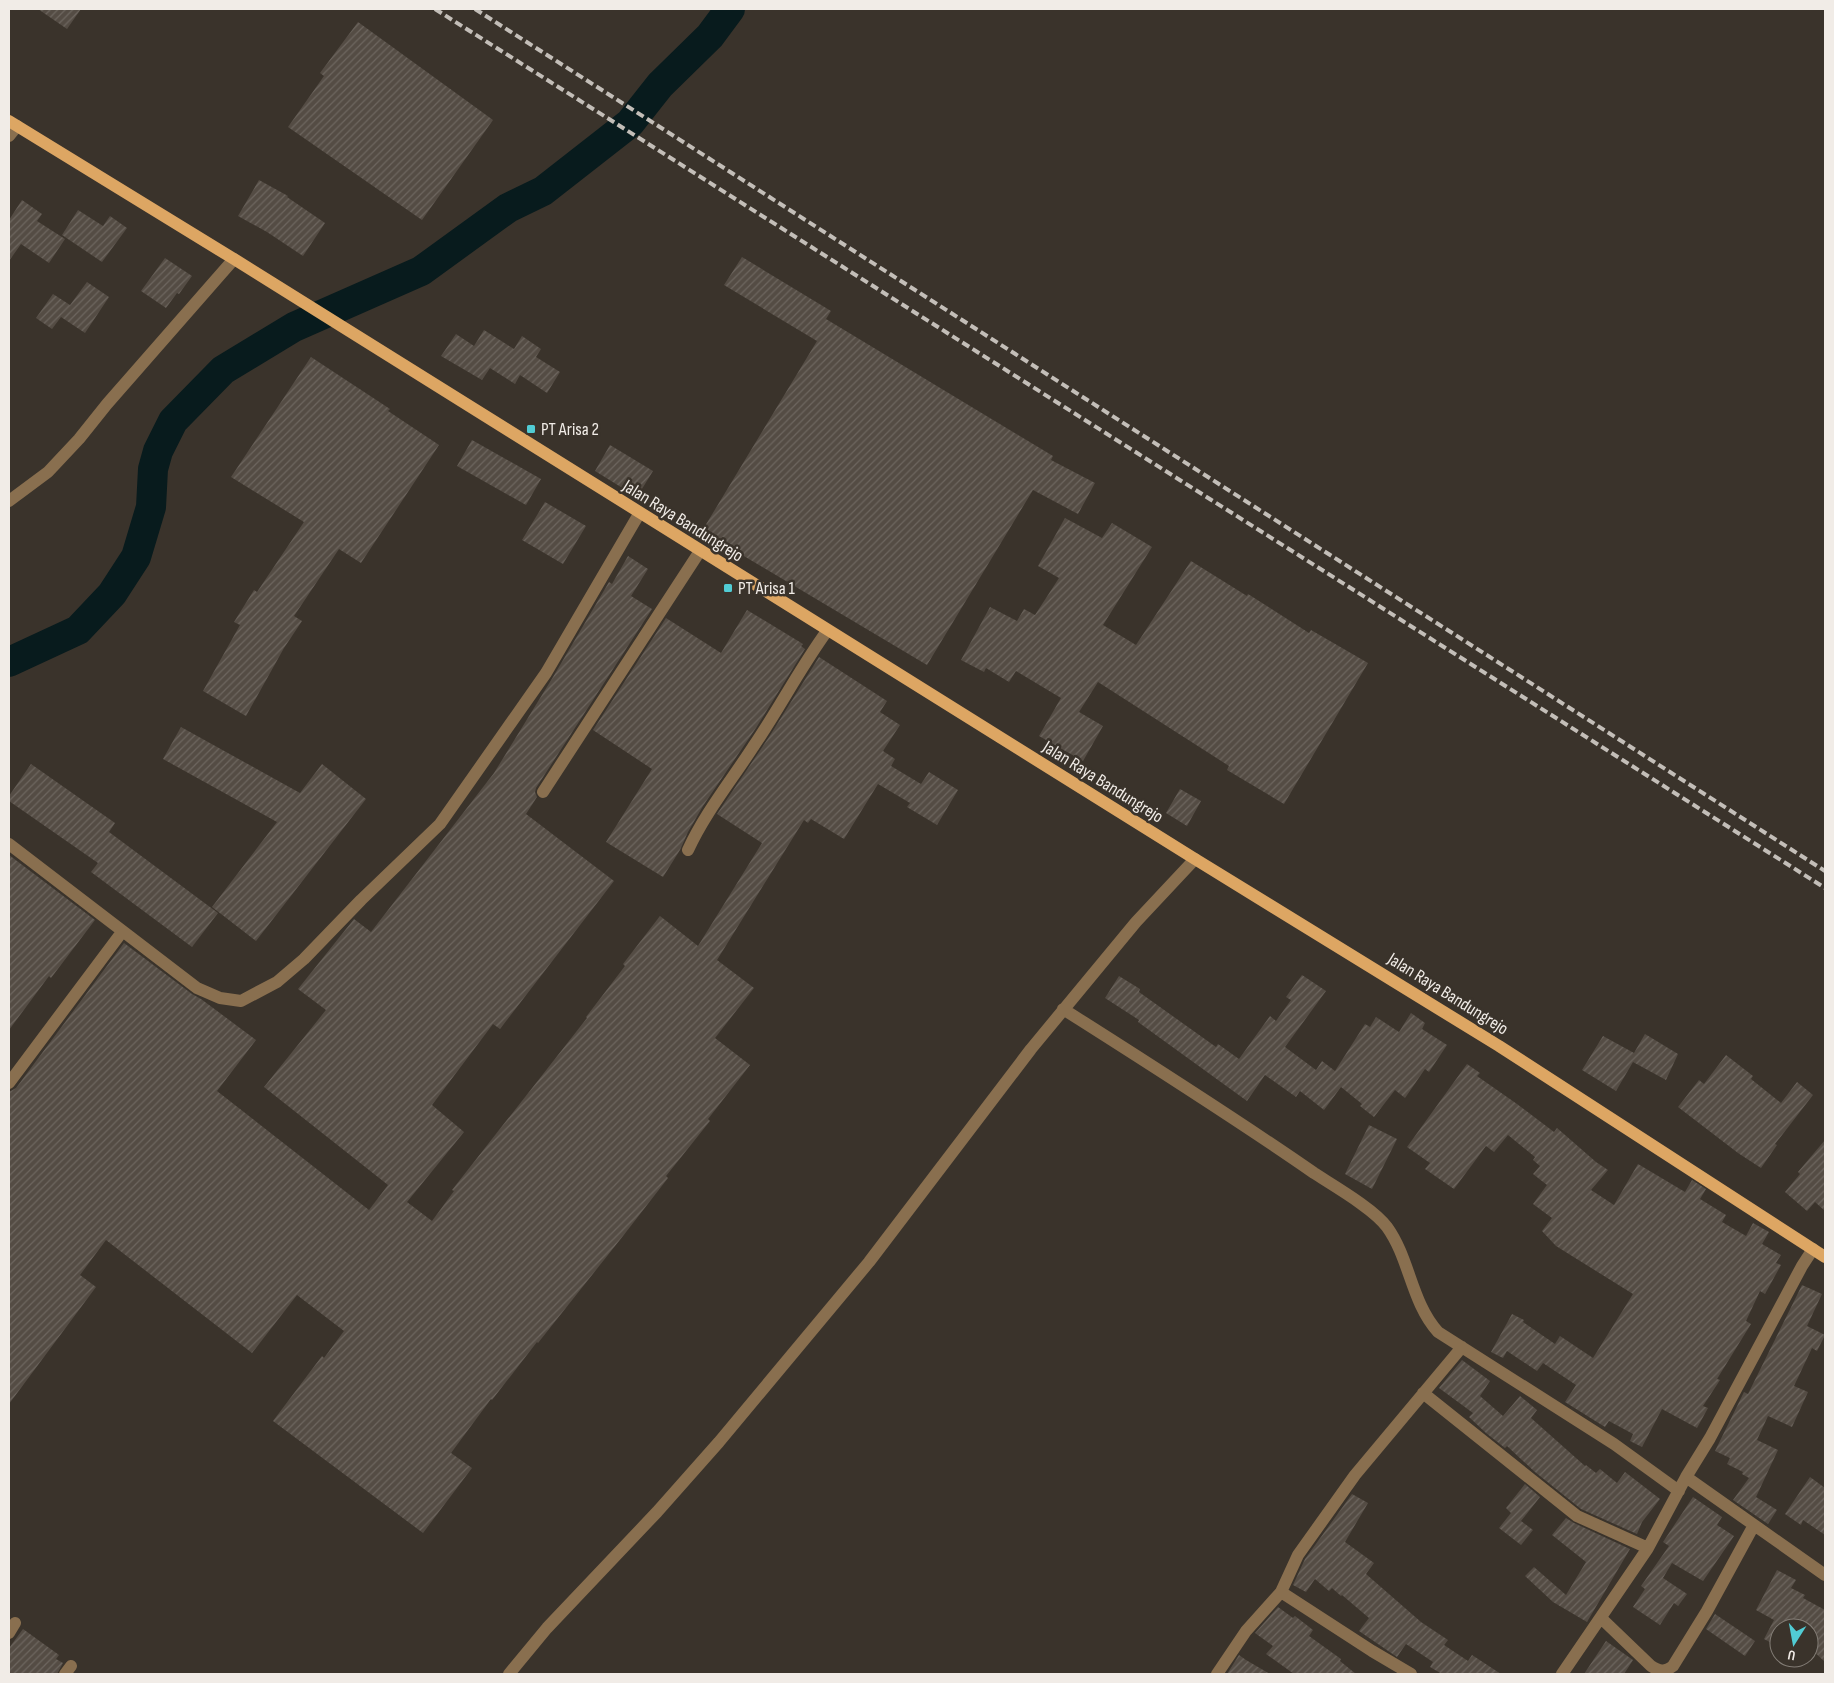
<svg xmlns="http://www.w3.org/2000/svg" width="1834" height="1683" font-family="'Sofia Sans Condensed',sans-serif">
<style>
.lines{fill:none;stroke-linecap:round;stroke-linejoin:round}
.river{stroke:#081b1d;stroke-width:30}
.building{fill:url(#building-hatch)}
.minor{stroke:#896f4f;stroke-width:12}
.major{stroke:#dda663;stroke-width:12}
.rail{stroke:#c3beb8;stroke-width:4;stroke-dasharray:8 4;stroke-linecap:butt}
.poi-dot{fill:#51ccd4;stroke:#3a332b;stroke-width:2}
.labels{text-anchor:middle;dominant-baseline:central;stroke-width:5;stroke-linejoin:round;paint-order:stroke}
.poi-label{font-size:18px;fill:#f1ece7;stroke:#3a332b;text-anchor:start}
.street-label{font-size:18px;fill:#f1ece7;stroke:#3a332b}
</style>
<defs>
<pattern id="building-hatch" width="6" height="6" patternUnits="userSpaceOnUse" patternTransform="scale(1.25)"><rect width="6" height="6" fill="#544c44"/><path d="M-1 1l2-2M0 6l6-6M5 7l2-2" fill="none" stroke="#6d665f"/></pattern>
</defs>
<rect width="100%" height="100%" fill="#3a332b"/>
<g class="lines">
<path class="river" d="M9 662 78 630 112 594 136 557 151 507 153 469 158 451 173 421 223 370 294 327 421 271 508 208 543 191 630 123 660 85 710 36 730 9"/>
</g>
<path class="building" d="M38 9H81L67 29Z
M358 22 493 120 422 220 288 127 324 76 320 73Z
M259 180 288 196 287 197 325 223 303 256 267 232 238 216Z
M22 200 42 214 37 221 65 239 49 263 21 244 9 261V220Z
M78 210 103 226 110 216 127 228 102 262 62 235Z
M742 257 831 311 826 319 1053 456 1051 460 1095 483 1078 514 1033 490 927 665 702 531 817 341 724 285Z
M165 258 192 276 179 294 177 293 166 308 141 291Z
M87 282 109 297 85 333 61 317 52 329 36 318 53 294 70 305Z
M484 330 514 349 522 336 541 349 536 357 560 372 547 393 520 375 515 384 490 368 482 380 441 356 456 334 474 346Z
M311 357 390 409 388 411 439 445 361 563 339 549 294 616 302 621 284 648 246 716 203 691 240 625 234 622 254 590 257 592 304 522 231 477Z
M472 440 541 479 526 505 457 466Z
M610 445 653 471 637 497 595 471Z
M545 502 586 526 563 564 522 540Z
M1065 518 1102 538 1112 523 1152 547 1103 625 1136 645 1191 561 1247 596 1248 594 1309 633 1311 630 1368 663 1284 804 1227 770 1229 766 1098 682 1079 712 1103 726 1083 761 1039 736 1061 698 1016 671 1009 682 986 668 984 672 961 660 990 607 1017 621 1024 609 1035 615 1059 578 1038 566Z
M628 556 648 569 631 596 652 609 536 788 535 792 537 797 526 814 614 881 500 1029 493 1024 432 1105 464 1132 407 1202 432 1221 454 1191 452 1190 587 1018 586 1017 625 966 623 964 660 916 698 946 762 843 717 814 769 737 819 657 887 701 880 712 900 725 883 751 895 759 891 766 921 784 929 772 958 790 937 825 907 807 910 803 878 784 844 839 811 819 808 823 804 820 717 960 754 988 715 1038 750 1065 708 1119 710 1121 666 1176 668 1178 623 1236 538 1343 537 1342 492 1400 491 1399 451 1453 472 1468 423 1533 273 1421 322 1356 324 1358 344 1331 297 1295 252 1353 106 1240 80 1275 96 1287 9 1404V1092L16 1088 124 943 192 994 201 999 256 1040 217 1091 369 1210 388 1185 264 1087 326 1010 298 989 354 919 371 932 494 773 553 677 609 582 612 584Z
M747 610 803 644 801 646 805 649 756 728 703 806 688 832 680 850 663 877 606 842 652 769 593 730 666 618 721 653Z
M181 727 300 793 322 764 366 799 256 941 212 907 277 822 163 759Z
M31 764 115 823 109 832 218 913 192 947 91 872 98 863 9 801V796Z
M1180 789 1201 801 1187 826 1166 813Z
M9 855 95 920 51 978 49 976 9 1030Z
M1302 975 1326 991 1285 1047 1316 1070 1322 1061 1335 1071 1365 1024 1370 1027 1376 1017 1399 1032 1411 1013 1425 1023 1422 1029 1447 1045 1429 1072 1425 1069 1405 1098 1395 1090 1374 1117 1360 1106 1362 1104 1341 1087 1324 1110 1300 1091 1296 1097 1265 1075 1247 1101 1138 1022 1139 1020 1105 998 1119 976 1140 989 1139 992 1216 1047 1218 1044 1239 1059 1270 1016 1276 1021 1291 1000 1286 997Z
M1645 1034 1678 1054 1666 1080 1633 1062 1616 1091 1582 1070 1603 1036 1634 1053Z
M1726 1055 1753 1076 1751 1079 1781 1103 1797 1082 1813 1095 1775 1144 1777 1145 1761 1168 1738 1153 1678 1107 1699 1080 1704 1084Z
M1467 1064 1480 1073 1477 1076 1517 1104 1554 1132 1557 1128 1596 1162 1608 1170 1591 1190 1614 1205 1638 1164 1685 1192 1692 1180 1706 1189 1700 1199 1726 1215 1722 1222 1746 1236 1753 1223 1769 1232 1762 1244 1781 1255 1776 1263 1781 1265 1765 1294 1760 1291 1746 1321 1751 1324 1717 1379 1720 1380 1703 1406 1708 1408 1697 1428 1662 1409 1642 1447 1630 1441 1633 1434 1609 1421 1605 1427 1565 1402 1576 1385 1543 1363 1537 1371 1507 1351 1503 1358 1491 1352 1512 1314 1524 1320 1523 1322 1555 1344 1560 1336 1593 1358 1633 1294 1556 1246 1542 1231 1552 1218 1533 1204 1547 1185 1533 1174 1540 1166 1533 1160 1535 1157 1508 1135 1494 1152 1486 1146 1454 1189 1425 1169 1430 1163 1407 1147Z
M1369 1125 1397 1139 1372 1189 1345 1174Z
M1825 1140V1211L1815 1202 1807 1211 1785 1192 1800 1174 1798 1172Z
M1802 1285 1822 1294 1807 1326 1825 1335 1817 1351 1812 1348 1794 1386 1808 1392 1792 1427 1768 1416 1757 1440 1778 1450 1756 1497 1777 1510 1768 1524 1733 1500 1749 1478 1742 1474 1743 1472 1727 1464 1730 1458 1715 1451 1744 1392 1748 1394Z
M1462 1360 1490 1381 1480 1396 1503 1416 1520 1396 1537 1410 1531 1418 1585 1466 1586 1465 1596 1473 1600 1469 1617 1483 1625 1472 1660 1499 1642 1522 1637 1534 1581 1509 1535 1472 1507 1446 1505 1448 1486 1433 1469 1417 1473 1413 1439 1388Z
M1810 1477 1825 1488V1535L1803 1520 1801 1525 1785 1514Z
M1525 1484 1540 1497 1521 1521 1533 1530 1521 1545 1499 1528 1511 1513 1506 1508Z
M1352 1494 1368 1503 1345 1542 1374 1563 1366 1574 1421 1622 1448 1640 1444 1645 1468 1661 1472 1655 1501 1674H1442L1430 1667 1433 1662 1406 1644 1397 1657 1359 1631 1369 1618 1342 1595 1341 1596 1332 1588 1329 1591 1315 1579 1306 1592 1293 1585 1305 1559Z
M1693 1497 1722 1517 1717 1525 1734 1536 1703 1581 1672 1563 1663 1578 1687 1594 1678 1606 1674 1603 1660 1625 1633 1607 1645 1589 1641 1586 1669 1546 1663 1542Z
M1566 1518 1574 1523 1630 1549 1587 1622 1553 1602 1525 1576 1534 1567 1566 1595 1586 1562 1552 1535Z
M1777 1570 1796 1580 1791 1588 1805 1595 1803 1598 1825 1610V1662L1809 1647V1628H1779V1647L1764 1639 1774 1620 1756 1610Z
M1278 1607 1293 1618 1295 1616 1313 1630 1309 1636 1341 1659 1340 1661 1356 1674H1294L1266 1654 1273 1646 1255 1633Z
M1715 1614 1755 1641 1745 1656 1706 1629Z
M23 1629 59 1655 56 1659 63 1663 57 1674H9V1648Z
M1606 1641 1633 1660 1624 1674H1584Z
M1239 1655 1246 1660 1270 1674H1227Z"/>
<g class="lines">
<path class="minor" d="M9 136 17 126
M9 501 48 472 79 439 107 404 234 259
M543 792 700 551
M9 844 197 988 220 998 241 1001 277 982 304 959 361 900 440 824 546 673 639 514
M688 850C705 813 731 781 753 747 779 709 800 668 827 631
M1063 1009C1148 1063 1232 1116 1314 1173 1334 1186 1374 1209 1387 1227 1410 1259 1411 1302 1438 1332L1614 1444 1679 1491
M9 1083 122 932
M1423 1393 1577 1516 1648 1548
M1686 1477 1825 1575
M1281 1592 1372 1651 1411 1674
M1601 1618 1651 1666C1660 1672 1665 1672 1673 1666L1707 1611 1754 1525
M9 1633 15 1623
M65 1674 71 1666
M509 1674 547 1628 657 1512 719 1442 869 1262 1031 1049 1136 922 1195 859
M1217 1674 1246 1631 1281 1592 1298 1555 1355 1475 1462 1347
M1562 1674 1648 1548 1686 1477 1710 1438 1802 1266 1813 1249"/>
<path class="major" d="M9 121 234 259 1195 859 1499 1046 1825 1257"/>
<path class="rail" d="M435 9 1825 888
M475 9 1825 871"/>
</g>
<g class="poi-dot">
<rect x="526" y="424" width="10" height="10" rx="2.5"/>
<rect x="723" y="583" width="10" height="10" rx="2.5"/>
</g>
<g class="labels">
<g class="poi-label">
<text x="541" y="429">PT Arisa 2</text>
<text x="738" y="588">PT Arisa 1</text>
</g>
<g class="street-label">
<text transform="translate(683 521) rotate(32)">Jalan Raya Bandungrejo</text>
<text transform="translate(1103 782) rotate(32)">Jalan Raya Bandungrejo</text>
<text transform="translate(1448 994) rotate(32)">Jalan Raya Bandungrejo</text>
</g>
</g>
<rect width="1834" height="1683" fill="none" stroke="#f1ece7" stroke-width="20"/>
<g transform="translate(1794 1643) rotate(191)"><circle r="24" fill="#3a332b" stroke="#837d76"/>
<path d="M0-4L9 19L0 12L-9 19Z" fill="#51ccd4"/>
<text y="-8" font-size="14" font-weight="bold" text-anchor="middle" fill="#f1ece7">U</text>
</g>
</svg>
